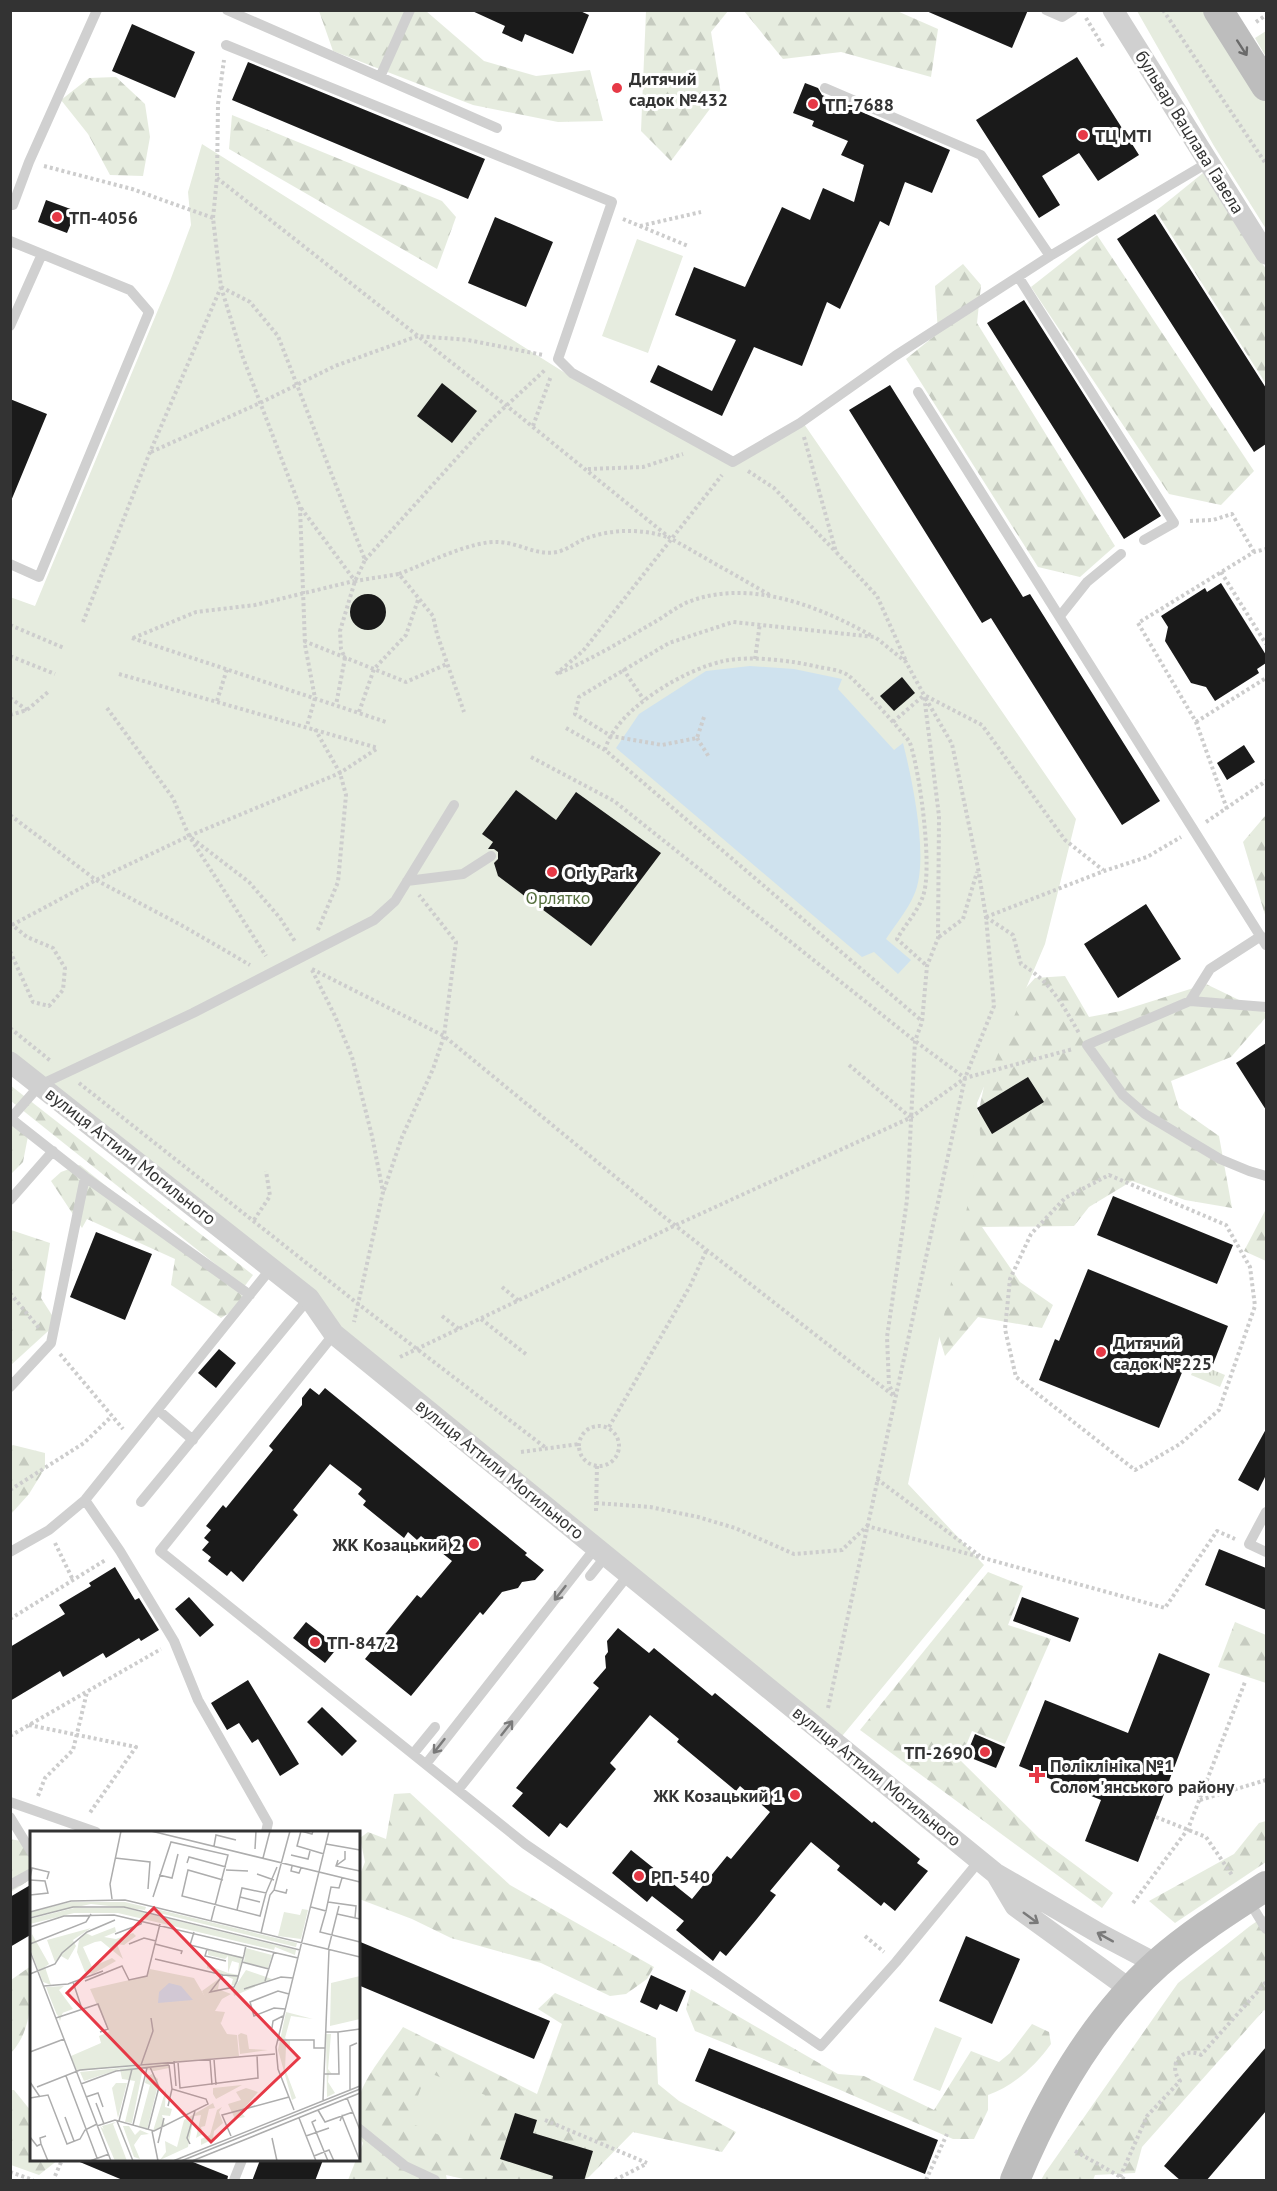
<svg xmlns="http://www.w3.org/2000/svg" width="1277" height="2191" font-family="'PT Sans',sans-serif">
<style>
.grass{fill:url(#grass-tufts)}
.forest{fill:url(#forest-firs)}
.park{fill:#e6ecdf}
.water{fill:#cfe2ee}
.building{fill:#1a1a1a}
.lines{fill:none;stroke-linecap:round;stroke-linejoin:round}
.path{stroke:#cdcdcd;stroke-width:4;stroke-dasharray:3 3;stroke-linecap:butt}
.lane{stroke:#d0d0d0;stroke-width:10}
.street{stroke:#d0d0d0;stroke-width:21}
.secondary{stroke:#bdbdbd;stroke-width:30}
.oneway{stroke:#6a6a6a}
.oneway2{stroke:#7a7a7a}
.poi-dot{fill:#e63946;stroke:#fff;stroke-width:2}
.labels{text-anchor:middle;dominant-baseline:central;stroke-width:6;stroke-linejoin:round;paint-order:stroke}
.poi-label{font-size:18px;font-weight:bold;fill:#333;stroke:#fff;text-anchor:start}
.street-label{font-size:18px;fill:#333;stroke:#fff}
.park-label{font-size:18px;fill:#56703f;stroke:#fff}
.inset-road{fill:none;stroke:#adadad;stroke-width:1.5}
.view{fill:#e63946;fill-opacity:0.15;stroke:#e63946;stroke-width:3}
.inset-edge{fill:none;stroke:#333;stroke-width:3}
</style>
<defs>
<pattern id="grass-tufts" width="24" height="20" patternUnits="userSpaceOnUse" patternTransform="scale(1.5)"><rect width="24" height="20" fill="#e6ecdf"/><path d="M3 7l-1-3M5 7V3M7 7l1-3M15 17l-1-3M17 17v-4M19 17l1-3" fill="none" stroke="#c6cbc0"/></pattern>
<pattern id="forest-firs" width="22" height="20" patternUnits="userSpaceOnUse" patternTransform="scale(1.5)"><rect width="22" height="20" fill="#e6ecdf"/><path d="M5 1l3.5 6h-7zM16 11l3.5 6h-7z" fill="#c6cbc0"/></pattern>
</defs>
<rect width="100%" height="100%" fill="#fff"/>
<path class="grass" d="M1196 1363 1225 1375 1220 1387 1191 1375Z"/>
<path class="forest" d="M319 11H426L484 61 536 76 590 70 603 121 558 122 473 105 333 51Z
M646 11H728L711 32 721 94 671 161 641 131Z
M744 11H897L938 29 931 77 841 52 783 59Z
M116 77 145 104 150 137 143 176 110 175 88 134 61 100 89 78Z
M232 115 442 201 456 217 437 269 229 149Z
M1203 173 1266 269V384L1156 211Z
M1097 235 1254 471 1221 505 1169 494 1031 287Z
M963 264 981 285 977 323 1115 546 1080 577 1038 567 906 359 938 333 935 286Z
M1265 816 1266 819V918L1243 842Z
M1065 976 1089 1017 1121 1011 1206 984 1266 1013V1017L1231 1057 1171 1081 1179 1108 1219 1136 1232 1208 1185 1200 1132 1181 1089 1207 1074 1226 982 1227 1020 1282 1053 1305 1042 1328 978 1317 945 1356 922 1280 971 1148 983 1091 995 1022 1035 978Z
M10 1085 253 1275 244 1287 11 1101Z
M10 1108 29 1131 23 1162 11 1174Z
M80 1165 242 1295 244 1304 221 1318 171 1285 175 1259 87 1219 82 1228 51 1181 61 1172Z
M1266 1209V1261L1244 1251Z
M11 1230 50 1243 41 1298 57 1323 11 1365Z
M13 1445 45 1453V1468L29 1494 11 1514 10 1447Z
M988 1572 1023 1586 1008 1625 1051 1639 1005 1744 972 1731 960 1760 1039 1838 1113 1893 1102 1908 860 1730Z
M1235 1622 1266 1635V1683L1218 1667Z
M410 1793 510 1885 654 1967 647 1979 626 1994 610 1996 541 1963 451 1938 412 1919 359 1899V1877L365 1862 360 1838 368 1832 386 1839 394 1794Z
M1266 1821V1862L1175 1923 1149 1901 1234 1854 1259 1823Z
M10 1839 32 1843 31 1879 11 1892Z
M1266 1915V2011L1264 2010 1142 2147 1135 2173 1095 2175 1093 2180H1041L1045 2173 1178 1983 1250 1926Z
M31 1966C32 1996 32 2031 11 2053V1980Z
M691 1989 838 2074 864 2076 934 2110 971 2051 999 2062 1010 2053 1032 2024 1049 2032 1051 2044C1035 2066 1014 2086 988 2095V2110L974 2139H953L838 2089 695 2031 686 2009Z
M555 1993 656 2038 658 2084 679 2101 736 2132 722 2152 633 2132 589 2177 582 2180H468L446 2175 447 2180H348L356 2160H358L363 2143C355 2129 356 2102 363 2087 372 2068 391 2045 403 2027L537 2094 562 2024 538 2009Z
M11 2090H14L31 2111 32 2160H58L39 2175 11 2165Z"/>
<path class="park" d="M1137 11H1206L1266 101V229L1214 146Z
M1266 31V57L1255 38Z
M202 144 570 376 733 465 804 424 1076 819 1045 944 977 1103 981 1142 908 1484 984 1565 838 1741 11 1057 10 597 35 606 170 281 191 225 188 192Z
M637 239 683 256 648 353 602 336Z
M935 2027 962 2038 940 2091 913 2080Z
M427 2072 485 2095 466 2146 408 2122Z"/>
<path class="water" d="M750 666 794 669 842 679 838 689 894 750 903 743C912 779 930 861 914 895 907 911 895 925 886 939L911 960 898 974 874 952 862 957 616 748 639 714 706 671Z"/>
<path class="building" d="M470 10H578L589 15 573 54 525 34 522 42 502 33 505 26Z
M924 10H1028L1012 48Z
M132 24 195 52 175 98 112 71Z
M1077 57 1139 155 1098 181 1079 153 1042 176 1060 205 1039 218 976 120Z
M248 62 485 159 468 199 232 100Z
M805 83 818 88 822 95 950 150 932 193 905 182 889 226 880 221 840 309 827 302 802 366 754 347 722 416 650 382 658 365 712 391 736 340 675 315 694 267 745 287 782 207 810 220 823 188 854 202 864 165 841 155 848 141 812 126 814 121 793 113Z
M46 200 76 211 67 233 38 222Z
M1155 214 1266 388V444L1254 452 1117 239Z
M495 217 553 242 526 307 468 283Z
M1024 300 1161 516 1124 539 987 323Z
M442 383 477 411 452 443 417 416Z
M890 385 1023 597 1030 594 1160 801 1122 825 991 618 982 623 849 410Z
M10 399 47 414 11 501H10Z
M1221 583 1266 655V663L1257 669 1259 673 1215 701 1206 687 1191 683 1165 641 1168 627 1161 616 1205 588 1207 592Z
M350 612a18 18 0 1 1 36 0a18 18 0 1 1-36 0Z
M902 677 915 693 894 711 880 696Z
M1244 745 1255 762 1227 780 1217 763Z
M516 790 556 820 576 792 661 853 591 946 498 876 494 863 498 859V852L494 849H488L493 842 482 834Z
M1146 904 1181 959 1118 998 1084 944Z
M1266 1043V1110L1236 1063Z
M1028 1077 1044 1102 992 1134 977 1108Z
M1113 1196 1233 1245 1217 1284 1097 1235Z
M96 1232 152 1254 125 1320 70 1297Z
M1088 1269 1228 1326 1212 1367 1188 1358 1159 1428 1039 1380 1055 1339 1059 1341Z
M219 1349 236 1363 216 1388 198 1373Z
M310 1388 319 1395 325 1388 527 1553 525 1555 544 1570 535 1580 522 1582 518 1588 502 1592 483 1615 480 1612 411 1696 365 1659 417 1595 421 1598 452 1561 421 1536 417 1540 408 1532 404 1538 384 1522 363 1505 366 1501 358 1494 362 1489 330 1464 293 1510 298 1515 243 1582 231 1571 227 1576 208 1561 211 1557 202 1550 209 1542 204 1538 211 1530 206 1526 223 1505 226 1508 273 1450 269 1446 302 1405V1398Z
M1266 1429V1475L1258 1491 1238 1480Z
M1219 1549 1266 1568V1610L1205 1585Z
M115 1567 135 1600 139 1598 159 1630 141 1641 139 1638 106 1658 103 1653 63 1677 60 1671 10 1701V1647L65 1614 59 1605 91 1586 89 1583Z
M189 1597 214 1625 200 1637 175 1609Z
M1022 1597 1079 1618 1070 1642 1013 1621Z
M306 1622 338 1647 325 1663 293 1638Z
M618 1628 649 1653 654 1648 712 1696 715 1693 872 1823 874 1821 920 1859 917 1863 928 1871 895 1911 884 1902 881 1906 837 1870 840 1866 811 1842 770 1891 776 1895 756 1920 726 1956 720 1951 713 1961 676 1930 684 1921 652 1896 647 1902 612 1873 631 1850 692 1899 727 1856 731 1859 770 1812 740 1786 736 1791 677 1742 679 1739 650 1715 610 1763 616 1769 567 1828 560 1823 549 1837 512 1806 523 1793 516 1788 599 1688 593 1683 606 1668 605 1656 608 1652 607 1641Z
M1159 1653 1210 1674 1138 1862 1085 1841 1101 1800 1019 1766 1045 1700 1128 1733Z
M248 1680 299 1764 280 1776 258 1739 252 1743 239 1723 227 1730 211 1703Z
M322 1707 357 1741 342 1756 307 1722Z
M975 1734 1005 1747 996 1768 966 1756Z
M32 1884V1934L10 1947V1897Z
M966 1936 1020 1959 992 2024 939 2001Z
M358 1941 550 2021 534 2059 358 1985Z
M651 1975 686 1991 677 2012 660 2004 657 2010 640 2002Z
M1266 2047V2111L1206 2181H1181L1164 2166Z
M709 2048 938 2140 925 2174 695 2081Z
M515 2113 537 2120 533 2133 593 2151 584 2181H552L553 2176 500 2159Z
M75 2160H188L228 2176 227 2181H125Z
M260 2160H323L315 2181H252Z"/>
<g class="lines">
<path class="path" d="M1163 10 1266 164
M1086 18 1104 48
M1256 22 1266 15
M44 166 132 189 213 218
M217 178 507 406 670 538 770 595
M623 219 688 246
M640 226 701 212
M221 287 250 302 278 336 365 560 355 581 340 631 341 649 345 658 336 705
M221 287 242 355 300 507 305 645 315 698 307 726
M533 426 551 376
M804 437 836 552 877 596 906 661
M151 452 260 403 335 366 418 336 468 340 543 355
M588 469 643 467 683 454
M748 471 774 488 836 552
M301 508 355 581 399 574 433 616 437 634 464 712
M1190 521 1213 520 1232 514 1254 552
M365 560 492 419 546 369
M1221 572 1266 644
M399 574C425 564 473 540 499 542 520 543 536 556 557 552 566 550 574 544 582 540 609 529 640 528 667 537
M83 622 150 452 221 287 213 218 217 178 218 104 224 60
M10 625 64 648
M132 638 386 722
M133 638 196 612 255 605 354 581
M304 641 406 682 447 664
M10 656 55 674
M755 659 760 623
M623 669 644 700
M559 673C592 659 622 641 653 623 664 617 676 607 688 602 749 578 819 606 872 636
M119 674 378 748
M556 674 583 651 722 475
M926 696 982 725 1065 840 1103 870
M10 698 27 710
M217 701 227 669
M107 708 173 798 189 836 249 882 280 918 296 943
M359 712 374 669 406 635 418 600
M10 715 27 710 48 692
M704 717 697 738 662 745 611 736 575 714 579 697 669 643 733 622 875 637 906 662 924 695 939 816 938 938 927 966 922 1022 915 1041 907 1200 887 1337 889 1385 895 1397
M893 722 923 696
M1196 722 1266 678
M566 728 605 750 922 1021
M315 729 340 773 346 795 338 882 317 932
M697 738 709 757
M605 750C615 710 685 669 724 661 751 655 793 661 819 667 828 669 842 670 849 676 856 681 908 737 910 743 920 772 933 869 923 896 918 911 905 925 897 939L927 966
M531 757 614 801 915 1041 965 1078
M1227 809 1196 722 1138 623 1254 552 1266 549
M10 815 96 880 181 925 250 965
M1206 822 1266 781
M191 839 266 956
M986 917 1013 935 1021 964C1051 982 1062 1004 1079 1033
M986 917 1104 871 1147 857 1181 837
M12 925 96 880 189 836 340 773 378 748
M939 937 963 919 977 872
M10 951 33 1002 49 1006 63 990 65 968 53 948 27 937 11 924
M312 969 444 1036 663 1216 894 1396
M312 970 335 1016 352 1057 372 1136 383 1192 354 1322
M10 1028 52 1062
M849 1065 910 1117
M79 1083 357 1303 546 1448
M1109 1175 1226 1225 1250 1267 1255 1306 1219 1410 1180 1444 1135 1470 1016 1377 1005 1329 1010 1279 1031 1234 1065 1198Z
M384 1190 402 1137 433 1069 444 1036 456 942 419 895
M254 1220 270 1196 266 1171
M502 1287 519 1301
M10 1293 39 1328
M442 1316 459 1329
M481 1319 527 1355
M60 1354 123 1429
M400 1357 676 1225 910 1118 965 1078 1073 1049
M579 1446a20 20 0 1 1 40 0a20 20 0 1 1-40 0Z
M609 1427 690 1286 707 1249
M521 1452 579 1444
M877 1479 980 1556
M10 1490 84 1443 112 1416
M596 1503 650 1507 698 1517 735 1528 794 1554 842 1550 867 1526 1165 1608 1217 1531 1235 1539
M596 1511 597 1466
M55 1543 73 1580
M10 1619 107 1559
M828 1708 965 1078 994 1006 986 917 978 868 952 744 926 699
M29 1725 136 1747 89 1814
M10 1736 161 1649
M38 1796 45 1778 73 1750 87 1692
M1200 1800 1266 1780
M1156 1817 1206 1837 1232 1875
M1133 1903 1188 1829 1245 1682
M865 1936 884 1952
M545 2120 647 2163
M1075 2151 1126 2180
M10 2172 33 2180
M55 2176 62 2160
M1120 2177 1147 2116 1180 2081C1167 2064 1182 2046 1201 2055L1266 1982
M615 2180 646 2164
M926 2180 947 2134"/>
<path class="lane" d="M227 10 497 128
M1046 10 1062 17 1073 10
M226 45 612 202 558 359 572 373 733 462 800 423 895 356 1050 256 1209 162
M380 77 410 10
M825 88 981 155 1050 256
M13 205 29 162 97 10
M10 241 130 290 149 312 39 577 10 564
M1019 278 1174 523 1144 540
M10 326 42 254
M918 392 1266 945
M1060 616 1087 582 1121 554
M407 881 463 874 491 856
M1190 1001 1210 969 1261 936
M1266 1007 1190 1001 1087 1045 1123 1095 1145 1114 1220 1159 1249 1171 1266 1176
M10 1118 85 1177 250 1295
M11 1118 40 1085 193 1013 374 920 395 901 454 805
M10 1200 53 1151
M334 1334 160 1551 525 1844 821 2046 896 1962 980 1860
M10 1387 51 1343 85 1177
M158 1410 193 1440
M85 1500 120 1551 174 1641 198 1700 268 1823 266 1832
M141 1502 309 1298
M1266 1512 1249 1544 1266 1552
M10 1552 49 1530 85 1500 272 1267
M590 1576 606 1556
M413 1754 435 1727
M426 1764 596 1547
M458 1790 629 1574
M10 1802 96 1832
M10 1817 32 1853
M10 1885 32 1873
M1249 1901 1266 1929
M358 2128 405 2166 435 2180
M234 2180 242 2160"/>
<path class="street" d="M1113 10 1266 254
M10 1062 309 1298 334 1334 995 1873 1100 1934 1157 1964
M996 1874 1015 1906 1131 1990"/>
<path class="secondary" d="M1218 10 1266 86
M1015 2180C1048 2101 1093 2021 1158 1963 1191 1934 1229 1910 1266 1886"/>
</g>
<defs><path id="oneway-shaft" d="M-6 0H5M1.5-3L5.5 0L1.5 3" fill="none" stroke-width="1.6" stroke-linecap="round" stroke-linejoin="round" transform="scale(1.5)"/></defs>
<use class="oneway" href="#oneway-shaft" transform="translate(1242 48) rotate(57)"/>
<g class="oneway2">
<use href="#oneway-shaft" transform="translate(560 1593) rotate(128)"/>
<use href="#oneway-shaft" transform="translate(507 1728) rotate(-52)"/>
<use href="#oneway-shaft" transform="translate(439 1746) rotate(128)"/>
<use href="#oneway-shaft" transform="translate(1031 1918) rotate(36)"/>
<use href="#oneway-shaft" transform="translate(1105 1937) rotate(-151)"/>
</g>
<g class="poi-dot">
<circle cx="617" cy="88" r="6"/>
<circle cx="813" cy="104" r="6"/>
<circle cx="1083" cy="135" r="6"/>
<circle cx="57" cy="217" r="6"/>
<circle cx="552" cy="872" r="6"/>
<circle cx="1101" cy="1352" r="6"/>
<circle cx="474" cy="1544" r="6"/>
<circle cx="315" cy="1642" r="6"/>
<circle cx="985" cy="1752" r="6"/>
<path d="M1034 1766h6v6h6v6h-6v6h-6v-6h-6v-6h6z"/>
<circle cx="795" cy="1795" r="6"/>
<circle cx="639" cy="1876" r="6"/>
</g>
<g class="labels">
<g class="poi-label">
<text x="629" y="78">Дитячий<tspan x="629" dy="21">садок №432</tspan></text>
<text x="825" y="104">ТП-7688</text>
<text x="1095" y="135">ТЦ MTI</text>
<text x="69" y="217">ТП-4056</text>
<text x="564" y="872">Orly Park</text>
<text x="1113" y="1342">Дитячий<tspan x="1113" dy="21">садок №225</tspan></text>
<text x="462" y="1544" text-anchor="end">ЖК Козацький 2</text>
<text x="327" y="1642">ТП-8472</text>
<text x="973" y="1752" text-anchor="end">ТП-2690</text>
<text x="1050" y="1765">Поліклініка №1<tspan x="1050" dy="21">Солом'янського району</tspan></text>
<text x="783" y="1795" text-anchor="end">ЖК Козацький 1</text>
<text x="651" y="1876">РП-540</text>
</g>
<g class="street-label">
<text transform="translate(1190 132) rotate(58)">бульвар Вацлава Гавела</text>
<text transform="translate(131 1156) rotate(38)">вулиця Аттили Могильного</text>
<text transform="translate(500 1469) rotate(39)">вулиця Аттили Могильного</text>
<text transform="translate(877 1776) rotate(39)">вулиця Аттили Могильного</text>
</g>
<g class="park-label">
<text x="558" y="897">Орлятко</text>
</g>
</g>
<g transform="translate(30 1831)">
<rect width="330" height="330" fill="#fff"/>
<path d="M34 155 29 159 43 178 27 184 16 156ZM86 291 83 293 97 330H90L72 295Z" fill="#e6ecdf"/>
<path d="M85 96 86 101 74 106 86 108 103 102 106 105 94 114 87 113 93 128 71 110 65 111 53 116 62 136 82 127 86 130 63 143 55 141 47 121 49 109 56 102 62 105ZM61 97 43 109 46 115 38 129 31 125 25 131 17 109ZM2 103 19 133 15 136 21 154 13 151 1 120ZM178 119 213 126 208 142 209 132 202 130 198 142 209 144 207 153 201 155 203 148 177 137V134L198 142V125L195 128 178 124ZM216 139 242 148 204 165 203 159ZM190 147 188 158 201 163 192 168 185 180 195 181 191 192 184 188 172 160ZM23 157 33 181 30 190 18 161ZM256 181 283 188 261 185 255 207 260 210V215L256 216 255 238 266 267 262 269 248 219ZM211 202 217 204 219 218 238 219 210 223 208 204ZM296 203H301L298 238 302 243 299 242 298 251 305 262 297 266ZM138 232 139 237 124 240 113 237 102 292 95 291 105 250 92 248 90 238 54 250 50 241ZM122 243 128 248 127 258 117 299 109 295 120 254 115 252 116 246ZM97 252 88 287 82 257 86 252ZM212 254 186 268 183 263V257ZM216 257 228 261 211 281 215 286 205 288 198 273 211 269 206 261ZM136 258 135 276 142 278 140 285 132 284 135 294 123 300ZM183 272 185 277 179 278 175 295 171 296 173 303 166 307 171 284 164 285 158 316 130 329 136 321 135 310 147 316 154 289ZM192 276 189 281 193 292 184 300 183 308 171 314V308L180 304 187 279ZM70 295 87 310 90 330H85ZM93 295H99L105 304 110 299 119 303 111 304 104 314 110 328 104 326Z" fill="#e6ecdf"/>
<path d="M330 145V188L300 195 301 152Z" fill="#e6ecdf"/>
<path d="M41 71H95L116 76 115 79 61 73 0 86V81ZM44 77H95L266 119 265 124 245 116 244 119 88 82H44L0 93V88ZM126 78 267 112 266 116 125 81ZM272 78 278 79 271 108 248 105 254 81 270 84ZM216 117 242 124 238 137 214 131ZM120 138 164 147 197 203 207 204 209 225 47 240 41 225 71 212 69 205 79 201 60 158 117 145Z" fill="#e6ecdf"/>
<path d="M139 152 151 155 163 169 128 172 129 161Z" fill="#cfe2ee"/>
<path class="inset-road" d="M121 0 330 51M283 0 282 3 271 0 267 15 294 23M296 13 330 19M184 15 186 4 206 9M225 18 226 0M261 24 278 28 280 20M85 27 120 31 118 58M233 27 240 0M308 29 306 35 330 40M157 32 159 26 196 36M307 34 315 28V20M262 35 261 40 269 42 271 37M196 39 218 40M227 43 244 49M129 44 142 47 148 23M0 47 2 37 19 41 17 48M0 49 15 50 18 62 0 64M193 49 158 39 152 65 230 85 236 62M244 59 260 0M123 66 141 11 198 24 181 90M210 66 230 71M82 68 80 53 91 0M298 71 326 75 325 87M281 76 296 80 301 56 309 57 312 47M207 79 212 57 236 62 247 36M296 80 290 101 330 111M0 81 41 70 95 69 330 126M307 83 330 88M0 87 43 76H94L270 119M0 96 34 85 84 84 268 127M164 101 160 114 213 127M231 102 240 64 244 59 256 62 257 58M85 103 111 93 112 89M0 113 56 91 61 83M99 113 114 107 126 110M125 113 152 120 151 123M177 118 175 125 196 130M298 119 309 75M0 120 81 330M125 128 193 144M212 131 239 138M0 143 25 133 32 122 57 101 85 89M208 145 193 144 180 161 204 156 207 150 214 124 216 114M55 150 92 135 99 149 117 145 130 93M235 150 244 121M43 151 51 175M14 155 38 153 73 140M214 158 251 146 263 147M255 178 244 177 224 185 220 171 248 160 259 163M26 187 68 173 78 198 70 201M242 197 243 190 253 185M308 201 330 198M247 209H284V217H295M0 221 34 208M180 228 182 254M184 228 186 254M144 230 146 255M148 231 150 257 228 247 227 224M111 234 123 200 121 187M294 243H309L308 201H296M36 245 67 327M0 251 10 266M51 253 86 240 139 234M7 256 50 239 245 223M320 259V215L327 212M56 266 68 262 73 276M0 267 18 264 37 313 50 308 55 299 67 293M317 267 330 299M293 269 299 119M66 272 74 293M138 275 142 258 139 234M264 279 248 238 246 216 299 0M288 279 295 291 323 281M35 286 44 310M269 287 286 330M286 289 282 291 298 330M87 290 103 330M89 290 102 238M310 290 312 285 330 330M103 294 117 237M67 295 85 289 124 300 178 273 176 268 142 258M118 299 129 256 120 236M122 300 128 330M201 305 192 284 259 266M276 305 299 297M0 306 7 315 11 313 10 307 16 305M242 307 247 330M128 312 134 287M11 313 18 330M160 313 157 307 165 280M284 325 299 319 304 330M60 330 79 323M143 330 330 255M151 330 330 258M162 330 330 262"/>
<path class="view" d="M124 77 269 227 181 311 37 162Z"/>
<rect width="330" height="330" class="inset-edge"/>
</g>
<rect width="1277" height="2191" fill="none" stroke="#333333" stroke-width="24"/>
</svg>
